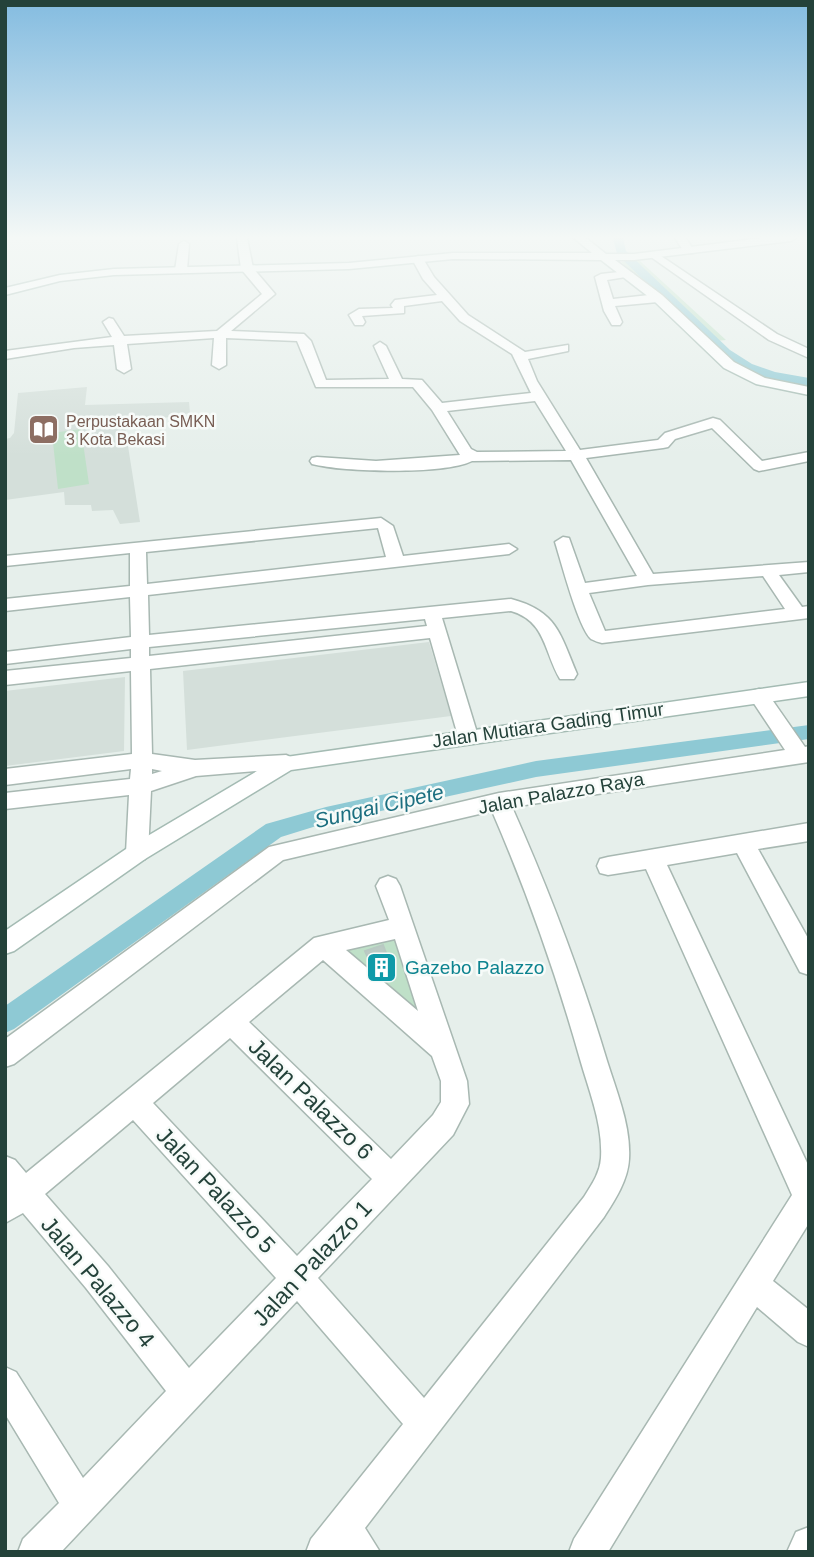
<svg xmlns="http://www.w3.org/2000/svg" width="814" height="1557" font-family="Helvetica,sans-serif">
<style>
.built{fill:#d4dfda}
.green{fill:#bfe0c8}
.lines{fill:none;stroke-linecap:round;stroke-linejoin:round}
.canal{fill:#8ec9d4;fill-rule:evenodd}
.building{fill:#bbcac4;stroke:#b8c9c2;stroke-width:2}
.street-casing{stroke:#a8b8b2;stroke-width:3}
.secondary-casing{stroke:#a4bbb3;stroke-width:3}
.street{fill:#fff;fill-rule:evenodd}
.secondary{fill:#fff;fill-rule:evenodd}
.labels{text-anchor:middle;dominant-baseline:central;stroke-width:5;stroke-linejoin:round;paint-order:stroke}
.far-education-label{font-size:16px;fill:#785e54;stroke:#f7fbf9;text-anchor:start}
.street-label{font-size:19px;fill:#24423a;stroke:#f7fbf9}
.culture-label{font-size:19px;fill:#0d838f;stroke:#f7fbf9;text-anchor:start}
.water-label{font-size:21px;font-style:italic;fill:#1c6f80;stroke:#f7fbf9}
.near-street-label{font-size:23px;fill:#24423a;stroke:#f7fbf9}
</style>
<rect width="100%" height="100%" fill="#e6efeb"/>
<path class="built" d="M87 387 85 405 189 402 190 413 131 424 125 427 140 522 120 524 113 510 92 511 91 505H65L64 492 5 500V439L10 438 14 433 18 393Z
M429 642 451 716 187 750 183 671Z
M125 677 124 751 5 766V691Z"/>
<path class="green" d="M640 261 726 340 705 342 621 262Z
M81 429 89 484 58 489 52 433Z
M393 936 419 1017 340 948Z"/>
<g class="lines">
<path class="canal" d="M613 238H623L626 251 730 350 752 364 775 372 809 378V386L767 379 742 370 720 356 617 254Z
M809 725V739L536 777 326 823 281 837 14 1029 5 1033V1006L266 824 326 807 536 761Z"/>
</g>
<path class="building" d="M383 945 393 971 380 975 374 971 365 951Z"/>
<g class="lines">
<defs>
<path id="street" d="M237 238H247L253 268 275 294 231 331 304 334 311 341 326 380 389 379 374 346 380 342 386 346 402 379 422 380 442 403 531 393 512 354 460 321 442 301 404 306V313L362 316 365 322 363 325H355L349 315 359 309 393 308 391 305 395 300 437 295 423 279 412 259 418 256 422 257 434 277 468 315 525 352 568 345V351L528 359 537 381 580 450 658 440 665 433 713 418 720 420 762 461 809 452V461L759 471 754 469 712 428 675 439 668 447 663 448 586 458 653 574 809 562V572L779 575 802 607 809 606V618L602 643C598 642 595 641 591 639 578 627 561 561 555 542L563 537 569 538 585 583 637 576 571 460 472 461C444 475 344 472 312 464L310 461 312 458 317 457 376 461 460 455 432 410 413 387H316L297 341 226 338V365L219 369 212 365 214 338 127 344 131 369 124 373 117 369 114 345 74 348 5 359V351L112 337 103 322 109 318 113 319 124 336 217 331 262 294 241 269ZM535 401 566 451 477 452 471 449 447 411ZM763 576 785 609 605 631 589 593 648 585Z
M675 238H686L694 251 693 253H685Z
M184 241 189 244 187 270 181 273 175 270 179 244Z
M655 252 777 334 809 349V358L769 340 651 257 649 255Z
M628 271 634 274 632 276 607 280 613 299 658 294 664 298 658 302 615 306 622 322 620 325H612L604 311 595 277 601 274Z
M381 518 393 526 403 556 509 544 517 549 509 554 148 595 149 635 511 599C557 611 560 634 577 674L574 679H560C544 652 546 621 511 611L442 618 478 736 475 741 468 743 461 741 458 736 430 638 150 669 152 754 195 760 286 755 293 758 296 763 293 768 196 776 151 791 148 853 145 859 137 862 129 859 126 853 129 795 5 809V793L130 779 131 769 5 785V769L132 754 131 671 5 685V671L131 658V649L5 664V652L131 637 130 597 5 611V599L130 586V553L5 566V556ZM378 528 386 557 147 584 146 552ZM425 619 427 626 149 656V647ZM152 769 162 771 152 774Z
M759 689 766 691 805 747 809 746V762L512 807C549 890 581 974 607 1061 617 1093 631 1126 629 1159 628 1180 615 1200 604 1217L365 1528 380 1552H306L311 1539 403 1424 297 1301 61 1552H18L23 1539 59 1503 5 1414V1367L16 1372 83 1478 166 1391 86 1288 23 1213 5 1223V1156L15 1160 26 1173 314 938 389 920 376 886 380 879 388 876 396 879 400 886 467 1081 469 1104 453 1135 318 1278 424 1398 584 1197C592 1184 600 1173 601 1158 603 1124 589 1091 580 1059 556 974 527 892 492 811L283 860 14 1064 5 1067V1039L269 847 499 793 785 750 749 696 752 691ZM395 939 418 1011 346 950ZM323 960 432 1056 441 1081V1102L433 1115 391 1159 249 1022ZM230 1038 372 1179 297 1256 153 1103ZM133 1120 276 1278 189 1368 108 1266 45 1194Z
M809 823V841L758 849 809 940V975L800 972 737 853 667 865 809 1167V1223L773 1281 809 1310V1347L798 1342 757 1307 608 1552H569L574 1539 792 1195 646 869 608 875 600 873 597 866 600 859 608 857Z
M809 1527V1552H787L796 1532Z"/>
<path id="secondary" d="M574 238H586L606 254H634L762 238H796L791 241 634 260H615L662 295 734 362 765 378 809 387V395L756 384 724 368 654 301 601 260 453 259 349 269 114 275 60 281 5 295V288L60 275 114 269 349 263 453 253H592Z
M809 682V696L291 770 145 859 14 951 5 954V931L129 847 279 758Z"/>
</defs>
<use href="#street" class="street-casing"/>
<use href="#secondary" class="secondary-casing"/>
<use href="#street" class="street"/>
<use href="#secondary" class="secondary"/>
</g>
<linearGradient id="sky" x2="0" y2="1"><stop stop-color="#84bce0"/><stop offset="0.52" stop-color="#f4f8f6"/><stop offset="1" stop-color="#f4f8f6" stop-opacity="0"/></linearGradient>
<rect width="814" height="456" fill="url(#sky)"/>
<defs>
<symbol id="library-square" viewBox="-11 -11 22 22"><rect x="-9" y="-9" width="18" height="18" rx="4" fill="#8d6e63" stroke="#f7fbf9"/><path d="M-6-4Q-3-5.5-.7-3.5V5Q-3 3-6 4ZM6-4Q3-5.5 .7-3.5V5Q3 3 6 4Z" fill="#fff"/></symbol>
<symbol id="building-square" viewBox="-11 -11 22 22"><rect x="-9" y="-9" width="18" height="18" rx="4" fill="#0f9aa8" stroke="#f7fbf9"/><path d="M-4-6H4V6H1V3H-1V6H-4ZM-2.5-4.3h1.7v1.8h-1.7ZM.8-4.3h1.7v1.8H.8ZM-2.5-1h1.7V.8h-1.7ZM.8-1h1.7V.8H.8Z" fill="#fff"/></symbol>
</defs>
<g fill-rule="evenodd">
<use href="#library-square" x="26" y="412" width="35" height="35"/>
<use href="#building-square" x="364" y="950" width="35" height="35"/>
</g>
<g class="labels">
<g class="far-education-label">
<text x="66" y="421">Perpustakaan SMKN<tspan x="66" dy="18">3 Kota Bekasi</tspan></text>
</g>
<g class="street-label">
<text transform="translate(548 725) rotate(-8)">Jalan Mutiara Gading Timur</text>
<text transform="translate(561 793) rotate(-10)">Jalan Palazzo Raya</text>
</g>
<g class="culture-label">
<text x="405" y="967">Gazebo Palazzo</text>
</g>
<g class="water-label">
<text transform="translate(379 806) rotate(-13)">Sungai Cipete</text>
</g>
<g class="near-street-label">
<text transform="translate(311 1099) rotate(44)">Jalan Palazzo 6</text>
<text transform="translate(216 1190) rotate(47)">Jalan Palazzo 5</text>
<text transform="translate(312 1263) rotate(-47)">Jalan Palazzo 1</text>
<text transform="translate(98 1282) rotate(50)">Jalan Palazzo 4</text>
</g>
</g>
<rect width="814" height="1557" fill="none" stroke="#24423a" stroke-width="14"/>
</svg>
